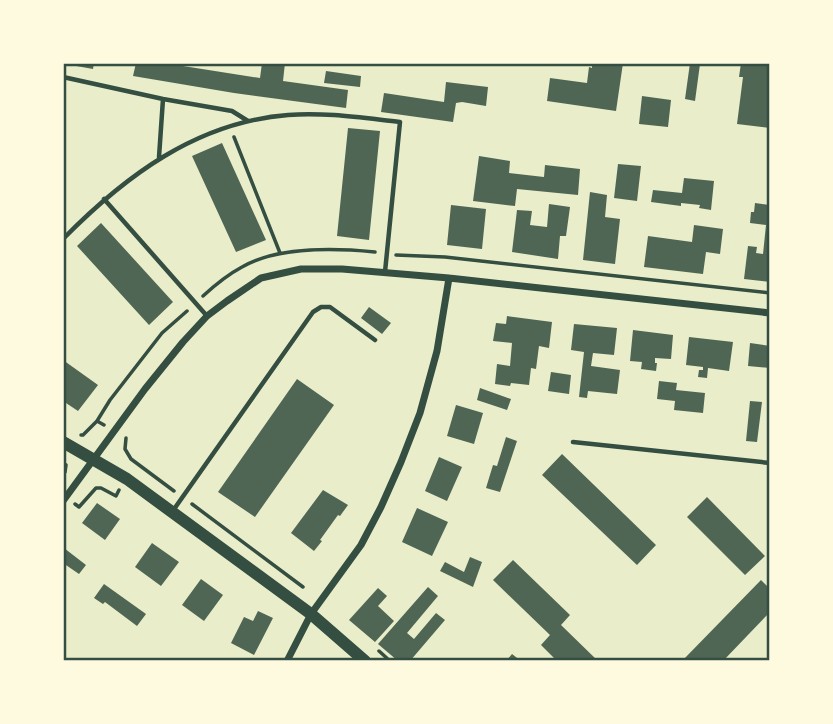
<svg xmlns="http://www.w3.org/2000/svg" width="833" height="724" font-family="Lora,serif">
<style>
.building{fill:#4f6655}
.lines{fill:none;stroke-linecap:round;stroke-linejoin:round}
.path{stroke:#344e41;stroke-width:3.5}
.service{stroke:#344e41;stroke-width:4.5}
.minor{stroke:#344e41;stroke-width:7}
.tertiary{stroke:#344e41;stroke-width:12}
.neatline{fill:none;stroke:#344e41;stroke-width:2.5}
</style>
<rect width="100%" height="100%" fill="#e9edc9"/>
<path class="building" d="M65 63H94L93 69 65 64Z
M136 63H164L260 78 262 63H285L283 81 348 90 346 108 234 93 133 76Z
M592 63H623L616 111 547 101 550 78 587 83 589 67 592 68Z
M690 63 700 64 695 101 685 99Z
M741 63H770V128L737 124 743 77H739Z
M326 71 361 76 360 87 324 83Z
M446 82 488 87 486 106 462 102 456 103 453 122 381 112 384 93 444 102Z
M642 96 671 100 668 127 639 124Z
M348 128 380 131 369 240 337 236Z
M222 143 266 240 236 252 192 156Z
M479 156 510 161 509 173 544 177 545 165 580 169 578 195 517 189 515 206 473 201Z
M618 164 641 166 637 201 614 198Z
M684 178 714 181 711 210 699 208 700 205 681 203V206L651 202 653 190 682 193Z
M590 192 607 195 605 217 620 219 615 264 583 260Z
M755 203 770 205V214L767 213V216H770V282L744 279 748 246 757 247 756 253 763 254 766 225 750 223 751 212H754Z
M549 204 570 207 566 236H560L558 259 512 252 517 210 532 211 530 225 547 227Z
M451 205 486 209 482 249 447 245Z
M101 223 173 302 149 325 77 246Z
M694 225 723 229 720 254 706 252 703 274 644 267 648 236 692 242Z
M369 307 391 323 382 334 361 318Z
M507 316 552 322 549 348 539 346 536 369 531 368 529 385 511 383 510 386 495 384 497 364 510 366 512 343 493 341 496 323 506 324Z
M574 324 617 328 614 355 593 353 591 366 620 370 617 394 588 391 587 398 579 397 584 352 571 350Z
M633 330 673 335 671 359 655 358V363H657L656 371 641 369 642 362 630 361Z
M689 337 733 342 729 371 708 368 707 378 698 377 699 370H703V367L686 365Z
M750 343 770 346V368L748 366Z
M63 360 98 385 78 411 63 401Z
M551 372 571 375 569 394 548 391Z
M297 379 334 405 255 517 218 492Z
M659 381 677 383 676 390 705 393 703 413 674 410 675 401 657 399Z
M480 388 511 399 507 410 477 400Z
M750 401 762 402 757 442 746 441Z
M456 405 483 413 474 444 447 436Z
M506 437 517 441 500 492 486 488 493 465 497 466Z
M562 454 656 545 637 565 542 475Z
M439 457 462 467 447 501 425 491Z
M323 490 348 505 340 516 338 515 320 540 322 541 314 551 291 533Z
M707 497 765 556 745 575 687 517Z
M97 503 120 519 105 540 82 523Z
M417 508 448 522 432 556 402 542Z
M152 543 179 562 161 586 135 567Z
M64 548 86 565 79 574 63 563Z
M470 557 482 562 473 587 440 571 445 562 464 572Z
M513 560 570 615 561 625 598 661H557L541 645 550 635 493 580Z
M201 579 223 595 204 621 182 605Z
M761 580 770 589V612L723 661H682Z
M104 584 146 614 137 626 105 602 103 604 94 598Z
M428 587 438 596 407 633 414 639 436 613 445 620 410 661H398L378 644Z
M378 588 387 596 378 606 394 621 375 642 349 620Z
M258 611 273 618 254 655 231 643 244 617 253 621Z
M512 654 521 661H506Z"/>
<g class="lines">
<path class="path" d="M234 137 280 253
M396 255 445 257 770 293
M203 296C215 285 227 275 242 267 278 246 334 248 375 252
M97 421 110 400 162 333 187 311
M81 435H83L97 421 104 425
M126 438 125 449 131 459 174 491
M63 463 66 465 65 472 63 475
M75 504 79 507 96 488H101L116 496 119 490
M192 504 303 587
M379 651 390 661"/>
<path class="service" d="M63 77 163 99 232 111 248 121
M159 157 163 99
M104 199 207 316
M63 239C125 176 197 122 288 115 325 112 363 118 400 122L385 272
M573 442 770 463
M172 512 313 312 321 307H330L375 340"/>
<path class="minor" d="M63 501 145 389 183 342 207 316 227 301 261 278 301 269H342L449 278 770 313
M287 661 311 614 361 545 381 507 401 462 420 413 437 351 449 278"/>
<path class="tertiary" d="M63 442 127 479 311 614 365 661"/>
</g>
<rect width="833" height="724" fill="none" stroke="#fefae0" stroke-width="130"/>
<rect x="65" y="65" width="703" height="594" class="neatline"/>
</svg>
